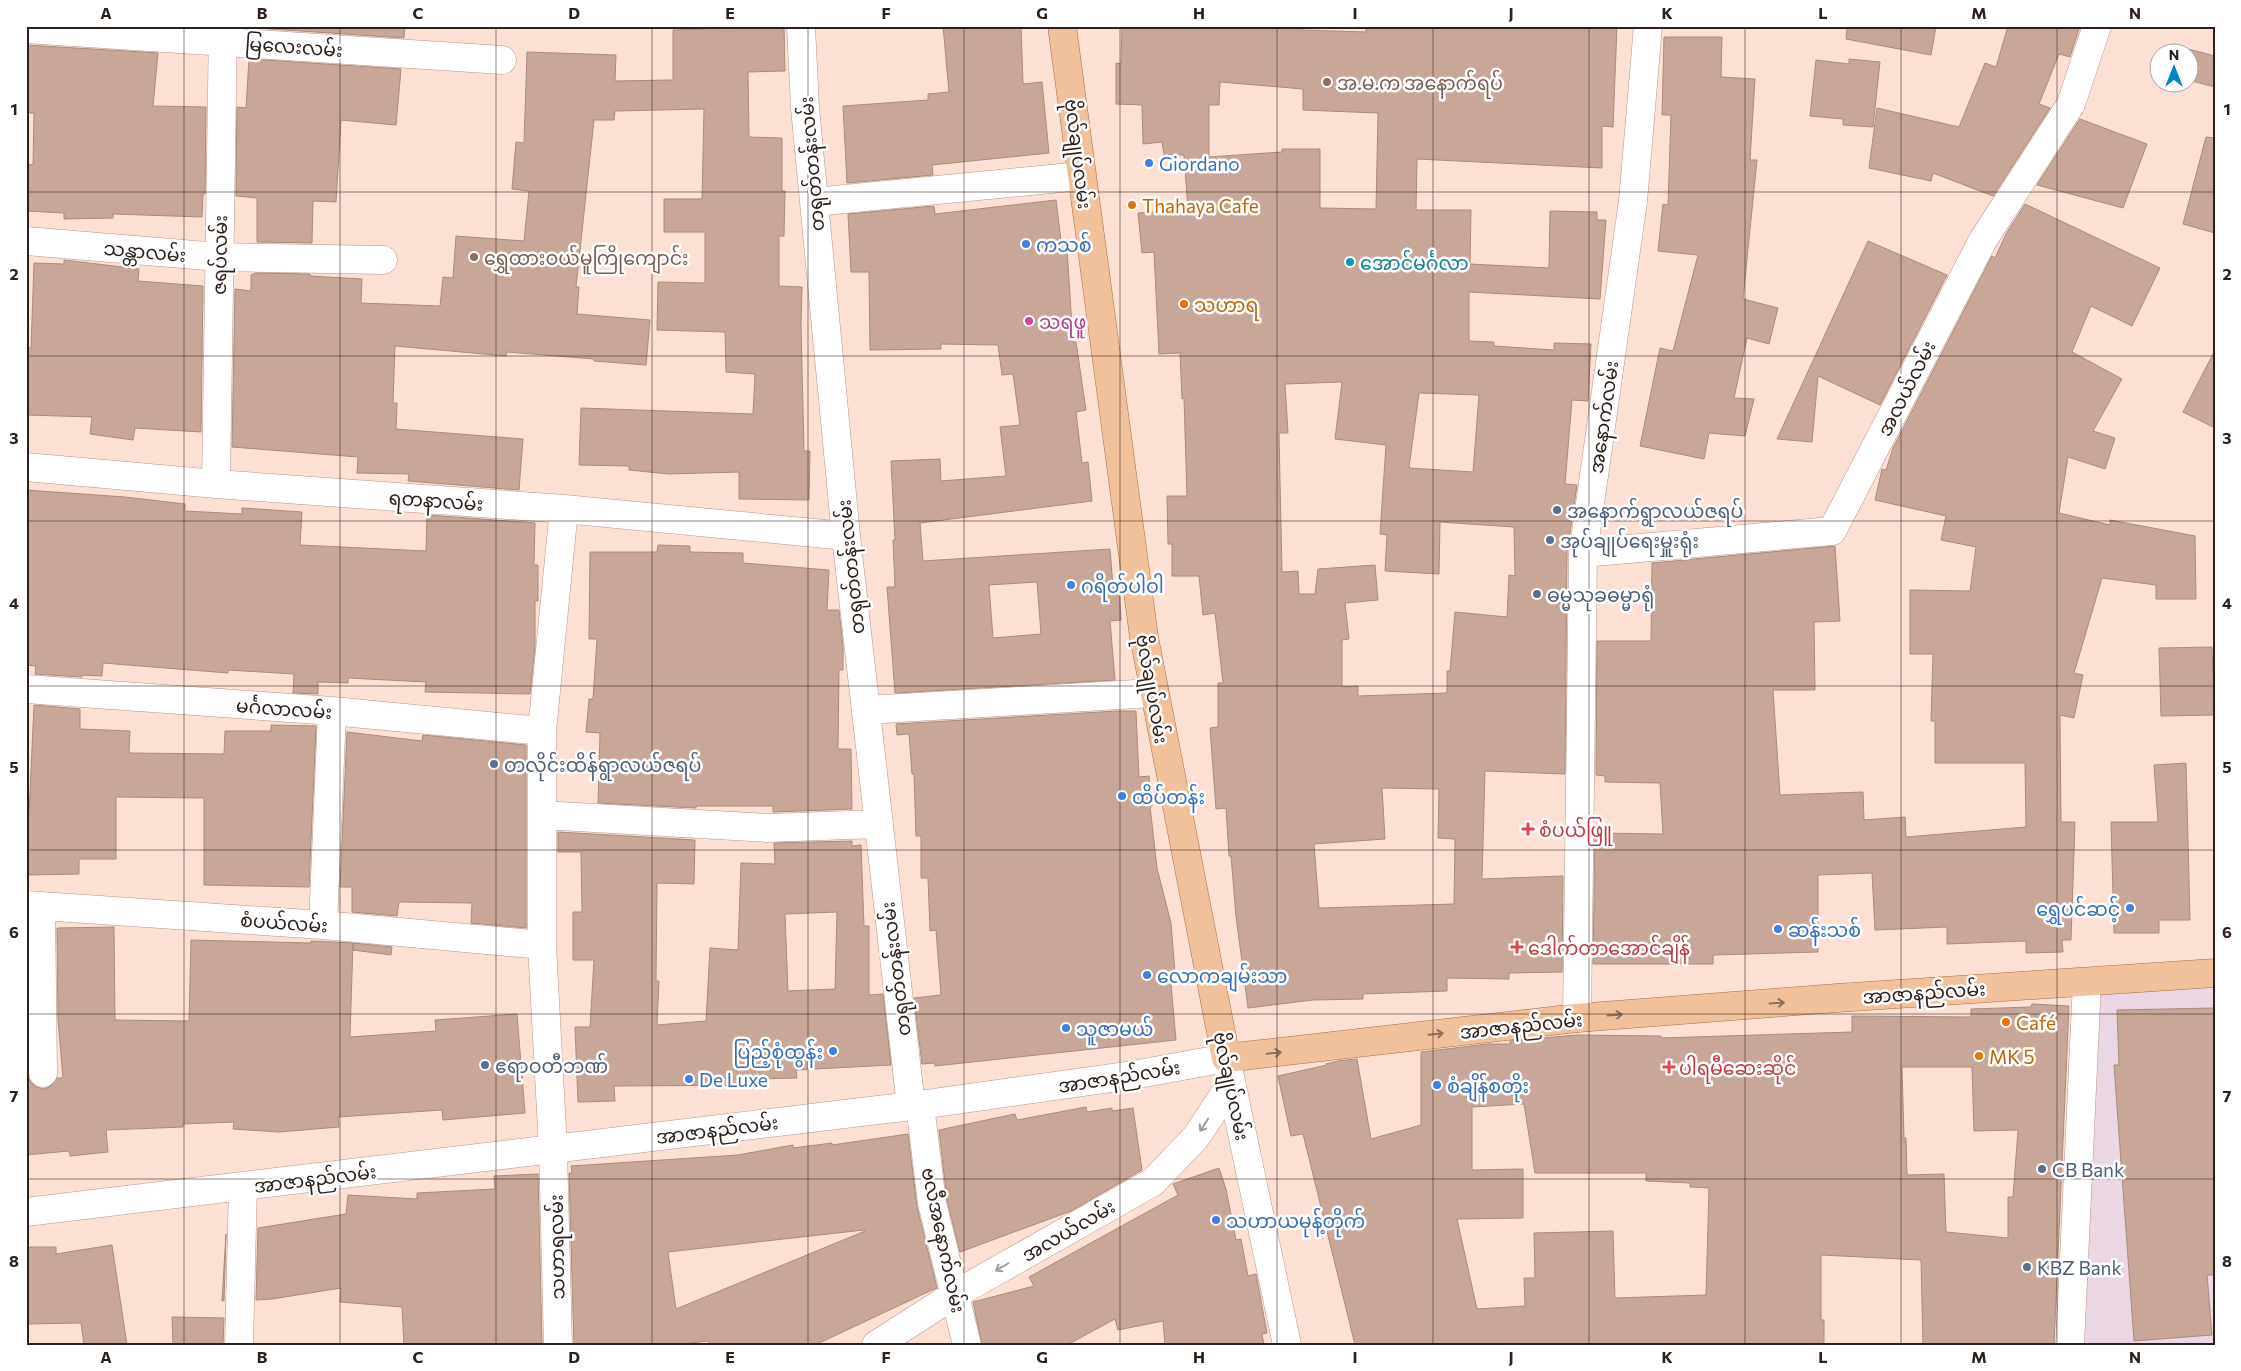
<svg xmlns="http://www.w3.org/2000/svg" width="2241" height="1371" font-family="Commissioner,'Noto Sans Myanmar',sans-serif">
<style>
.commercial{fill:#ebd6e4}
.building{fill:#c8a798;stroke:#aa8a7c;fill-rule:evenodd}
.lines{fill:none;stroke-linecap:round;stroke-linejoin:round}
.minor-casing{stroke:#b79688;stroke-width:29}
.major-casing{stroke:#a66e43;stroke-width:29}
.minor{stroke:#fff;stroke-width:28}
.major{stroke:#f1c19b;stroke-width:28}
.oneway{stroke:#8f705b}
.oneway2{stroke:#a09b98}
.grid{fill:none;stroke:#2d201b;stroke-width:1;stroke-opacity:0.55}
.education-dot{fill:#8d6e63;stroke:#fff;stroke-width:2}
.shop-dot{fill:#3f7fe0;stroke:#fff;stroke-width:2}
.food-dot{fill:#e8710a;stroke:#fff;stroke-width:2}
.culture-dot{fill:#0f9aa8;stroke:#fff;stroke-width:2}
.hotel-dot{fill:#d1479c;stroke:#fff;stroke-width:2}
.service-dot{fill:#5c6f8a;stroke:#fff;stroke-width:2}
.health-dot{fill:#e0444e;stroke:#fff;stroke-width:2}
.labels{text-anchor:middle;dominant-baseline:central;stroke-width:5;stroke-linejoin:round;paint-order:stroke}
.street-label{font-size:19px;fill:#2d201b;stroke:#fff}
.education-label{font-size:19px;fill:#785e54;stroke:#fff;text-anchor:start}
.shop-label{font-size:19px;fill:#366cbe;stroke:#fff;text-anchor:start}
.food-label{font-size:19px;fill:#c56008;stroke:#fff;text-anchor:start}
.culture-label{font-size:19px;fill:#0d838f;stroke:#fff;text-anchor:start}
.hotel-label{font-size:19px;fill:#b23c85;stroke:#fff;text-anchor:start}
.service-label{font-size:19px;fill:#4e5e75;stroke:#fff;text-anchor:start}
.health-label{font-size:19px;fill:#be3a42;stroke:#fff;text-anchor:start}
.neatline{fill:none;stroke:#2d201b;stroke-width:2}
.grid-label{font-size:16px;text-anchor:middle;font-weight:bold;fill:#2d201b}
</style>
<rect width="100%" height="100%" fill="#fde0d4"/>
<path class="commercial" d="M2215 982V1345H2075L2091 990Z"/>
<path class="building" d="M256 26H405L404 38 256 28Z
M705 26H784L785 71 748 72 749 137 782 138V191H785L784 236H779V286L802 287 801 325 804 451H810L809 500 739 499V472L669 474 629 470V466L579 465 581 408 753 414 755 374 726 372 725 332 657 330 658 282 705 283V232H664V199H702L704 109 615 111 614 120H594L576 287H579L577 314 650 320 646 365 594 361V359L507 352 506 356 395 346 393 403H397L396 429 523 439 519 490 408 481 409 474 357 473 358 457 232 447 235 289 251 291V275L256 273 310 274V276L362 279 361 303 440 306 443 277 453 278 456 236 524 241 529 191 512 189 516 142 524 143 527 52 616 55 615 81 673 80V30L705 29Z
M943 26H1021L1023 84 1042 82 1049 153 932 165 933 175 847 183 843 106 928 100V94L949 92Z
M1122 26H1302V30L1366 32V26L1451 28V26L1511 28V26H1617L1613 127 1602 126V168L1417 159 1416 210H1471L1470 264 1549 268 1550 211 1597 212V220H1606L1600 299 1469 292V341L1494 342V346L1554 350V343L1591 344 1588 401 1572 400 1565 484 1577 485 1567 553 1565 774 1485 771 1482 879 1563 876 1562 972 1509 973V979L1447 978V991L1363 994V999L1313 1000 1248 1008 1236 916 1231 856H1229L1226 808 1216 809 1210 728 1218 727V683H1223L1215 613 1203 615 1199 576H1172V544H1168L1167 496H1187L1184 398 1182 399 1180 353 1159 354 1154 252 1142 253 1138 213 1188 210 1184 155H1164L1162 142 1143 144 1142 105 1116 104V63L1121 64ZM1220 82 1303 89V110L1378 113 1376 209 1320 208V149H1282V152L1209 157V105H1219ZM1342 382 1335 439 1386 445 1380 534 1387 535 1385 571 1439 574 1440 522 1514 527 1515 576 1509 575 1507 617 1455 612 1450 671H1447V693L1358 696V686L1342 687V640L1349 639 1345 603 1378 600 1375 565 1318 569 1315 594H1299L1298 571 1282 572 1279 433H1288L1285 384ZM1419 393 1479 395 1473 472 1409 468ZM1382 788 1439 789 1438 838 1455 839 1454 904 1319 908 1314 844 1385 839Z
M1847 26H1936L1931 55 1846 39Z
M2008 26H2080L2070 57 2059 54 2039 104 2050 108 1993 196 1933 173 1931 181 1869 168 1877 108 1959 127 1985 63 1996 67Z
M1664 37H1722L1721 77 1755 79 1750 160H1757L1743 299 1778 308 1769 344 1747 338 1734 398 1754 399 1745 436 1709 433 1704 459 1640 446 1660 348 1673 351 1698 255 1658 251 1663 204 1668 205 1671 115H1662Z
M26 45 158 53 153 106 206 107 205 194H203L202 217 113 214V218L64 219V213L26 211V164L33 165 34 113H26Z
M2188 49 2215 56V87L2188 80Z
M249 59 401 69 396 125 341 120 336 202 313 201 312 243 257 242V198L236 196 237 107 246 108Z
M1849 59 1880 62 1873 127 1843 125V119L1810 116 1816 60 1849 64Z
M2080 119 2147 144 2123 208 2037 185Z
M2206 137 2215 138V233L2183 224Z
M1056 200 1062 249H1067L1073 342H1076L1086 410 1076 412 1082 463 1088 462 1092 501 920 523 923 561 1110 549 1113 586H1119L1121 620 1110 621 1115 680 895 693 887 587H895L893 540H895L891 461 940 459 941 481 1006 476 1000 427 1020 425 1013 374 1002 375 998 345 941 344V349L870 350 869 272H851L848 214 934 206 935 214ZM1037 582 1041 634 993 638 989 585Z
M2025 204 2160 268 2132 326 2091 306 2072 352 2122 379 2093 431 2115 438 2105 469 2068 457 2059 513 2110 525V520L2195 536 2196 599H2156V585L2102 578 2074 673 2083 675 2074 718 2060 715 2061 822H2075L2071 940H2062L2063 952 2026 953V941L1947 944V927L1875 930 1872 873 1818 875V952L1713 955V964H1593L1595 833 1663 834 1660 783 1605 782V776L1596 775 1597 641H1651L1652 563 1835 546 1840 621 1814 622 1815 690H1773L1780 795 1863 792 1864 820 1905 817 1906 837 2026 827 2025 763H1935V721H1931L1933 654H1910V590L1970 591 1976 547 1941 540 1946 516 1875 500 1882 469 1886 470 1893 448 1992 256 1995 258 2006 234Z
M1868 241 1947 275 1880 405 1818 376 1812 442 1777 439Z
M64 260 139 269 138 281 203 286 201 432 135 428 133 440 90 434 92 417 26 415V348H31L34 263 64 264Z
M2215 350V428L2183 412Z
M26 490 125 497 185 504V511L242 514V508L302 512 300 545 426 551 427 515 535 523 534 565H538V601H535V646L530 694 425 692 426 682 348 678V683L318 682V694L293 693 294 674 228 670V673L103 663 102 676 82 675V677L35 674 36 666 26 665Z
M658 545 690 546V552L743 553V563L829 570 827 610H839L843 647V670H839L838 749H851L852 809 773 812V806H696V808L598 803 600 733 586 732 589 699H593L597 639H589L590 552H657Z
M2212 647 2214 715 2161 716 2159 648Z
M34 705 80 709V729L130 731 129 753 224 754 225 731H271V725L316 726 309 887 204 885V798L116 797V859H79V874L26 875V814H29Z
M1117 711H1136L1139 777 1149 776 1152 806H1150L1157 868 1171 923 1175 973H1170L1176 1040 935 1066V1063L922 1064 914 998 941 995 936 930 930 931 928 878H921V836H916L914 774H912L909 734 897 735 896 724Z
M347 732 422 741 423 735 526 745V928L471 923 472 903 399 902 397 916 352 912V887H340Z
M2186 763 2190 920H2159V933H2114L2111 822H2158L2154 765Z
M558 832 695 840 694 884 657 883 656 981H659L657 1025 706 1021 710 948 738 950 741 863 775 864 774 843 852 841V846L861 845 864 926H869V995L883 994 891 1065 796 1070 797 1078 756 1079 757 1085 614 1086 615 1101 578 1102 575 1027H590L594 960H573V912H582L581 852H558ZM837 912 835 989 788 991 785 914Z
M114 927 115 1020 189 1021 191 940 311 943V941L353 943 350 1037 436 1031 435 1020 517 1014 525 1113 443 1120 442 1110 338 1117 339 1127 279 1132 233 1129 234 1122 183 1124V1127L106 1130 108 1152 70 1156 69 1151 26 1155V1080L29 1079 36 1087 44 1089 51 1086 57 1078H63L58 1019 57 928Z
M353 943 392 947 391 955 353 950Z
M2032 1004 2069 1006 2054 1345H1923L1921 1260 1821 1255V1320H1824V1345H1355L1303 1134 1291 1136 1278 1076 1327 1065 1326 1064 1338 1061 1357 1059 1371 1139 1421 1125V1052L1488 1044H1510V1041L1576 1035 1661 1036V1038L1852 1032V1016L1971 1017V1009L2031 1007ZM1902 1067H1972L1974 1131 2018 1130 2013 1197H2008V1238L1946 1232 1944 1174 1907 1175 1906 1138H1904ZM1524 1104 1535 1173H1646V1181L1690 1183V1187L1709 1188 1706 1295 1615 1298 1613 1231 1534 1233 1535 1278H1524L1525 1306 1477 1309 1457 1219 1523 1218V1169L1472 1170V1107Z
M2215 1008V1275H2207L2212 1335 2134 1341 2114 1065H2119L2117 1010Z
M1086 1107 1087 1112 1112 1108V1111L1133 1108 1142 1170 1071 1211 960 1252 947 1200 939 1130 1015 1114 1017 1120Z
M908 1134 917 1207 937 1288 932 1290 815 1345H710L709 1341 671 1345H574L569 1173H572L571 1166 738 1155 793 1145V1148L832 1143V1145ZM864 1230 865 1231 676 1309 668 1252Z
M1219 1168 1226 1189 1236 1240 1241 1239 1248 1276 1256 1274 1267 1333 1262 1334 1264 1345H1165L1163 1321 1118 1330 1115 1319 1067 1345H982L973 1302 1034 1286 1029 1277 1178 1195 1173 1184Z
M538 1174 542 1345H404L402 1307 340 1302 341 1288 272 1299 256 1300 258 1228 346 1214 348 1195 417 1199V1193L495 1189 494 1176Z
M226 1234 224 1301H222Z
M112 1245 127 1345H84L81 1323 26 1324V1247H56V1254Z
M172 1317 224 1318 223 1345H173Z"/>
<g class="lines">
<defs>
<path id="minor" d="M801 26 805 108 846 536 911 1106
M26 29 502 60
M814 202 1081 176
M26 241 219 257 383 260
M26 467 216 484 564 509 846 536
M216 484 223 26
M1583 553 1832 531 1983 240 2071 104 2097 26
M26 689 332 711 542 731
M866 710 1153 693
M542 815 767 828 879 824
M26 905 323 925 542 945
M41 906 43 1073
M323 925 332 711
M1577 1018 1583 553 1633 201 1648 26
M920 1105 932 1203 967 1345
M26 1212 920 1105 1133 1075 1226 1058 1287 1345
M239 1345 243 1186
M558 1345 553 1149 542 945V731L564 509
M876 1345 954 1295 1153 1182 1196 1137 1231 1084
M2070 1345 2087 982"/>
<path id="major" d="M1062 26 1144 637 1226 1058 1577 1018 1837 998 2215 973"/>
</defs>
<use href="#minor" class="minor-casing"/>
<use href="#major" class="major-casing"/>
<use href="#minor" class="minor"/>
<use href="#major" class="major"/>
</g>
<defs><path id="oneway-shaft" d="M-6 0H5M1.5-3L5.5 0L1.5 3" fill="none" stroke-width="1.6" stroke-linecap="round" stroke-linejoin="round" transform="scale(1.25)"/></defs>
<g class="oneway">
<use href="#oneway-shaft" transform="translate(1777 1003) rotate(-4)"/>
<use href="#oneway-shaft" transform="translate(1615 1015) rotate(-4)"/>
<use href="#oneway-shaft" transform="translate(1436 1034) rotate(-6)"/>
<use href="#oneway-shaft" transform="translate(1274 1053) rotate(-6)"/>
</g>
<g class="oneway2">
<use href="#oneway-shaft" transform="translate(1204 1125) rotate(123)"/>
<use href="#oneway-shaft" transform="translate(1002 1267) rotate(150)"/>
</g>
<path class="grid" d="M184 26V1345M340 26V1345M496 26V1345M652 26V1345M808 26V1345M964 26V1345M1120 26V1345M1277 26V1345M1433 26V1345M1589 26V1345M1745 26V1345M1901 26V1345M2057 26V1345M26 192H2215M26 356H2215M26 521H2215M26 686H2215M26 850H2215M26 1014H2215M26 1179H2215"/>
<g class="education-dot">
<circle cx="1327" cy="82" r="5"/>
<circle cx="474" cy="257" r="5"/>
</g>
<g class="shop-dot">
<circle cx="1149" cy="163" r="5"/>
<circle cx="1026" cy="244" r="5"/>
<circle cx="1071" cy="585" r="5"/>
<circle cx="1122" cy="796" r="5"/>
<circle cx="2130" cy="908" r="5"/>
<circle cx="1778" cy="929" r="5"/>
<circle cx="1147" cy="975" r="5"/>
<circle cx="1066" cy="1028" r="5"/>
<circle cx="833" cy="1051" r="5"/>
<circle cx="689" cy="1079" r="5"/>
<circle cx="1437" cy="1085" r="5"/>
<circle cx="1216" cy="1220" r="5"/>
</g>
<g class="food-dot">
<circle cx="1132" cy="205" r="5"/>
<circle cx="1184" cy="304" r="5"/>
<circle cx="2006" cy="1022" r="5"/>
<circle cx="1979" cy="1056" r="5"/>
</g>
<circle class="culture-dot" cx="1350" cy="262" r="5"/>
<circle class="hotel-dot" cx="1029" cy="321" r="5"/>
<g class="service-dot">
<circle cx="1557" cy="510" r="5"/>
<circle cx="1550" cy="540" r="5"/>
<circle cx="1537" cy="594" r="5"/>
<circle cx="494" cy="764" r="5"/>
<circle cx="485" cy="1065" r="5"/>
<circle cx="2042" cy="1169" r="5"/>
<circle cx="2027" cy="1267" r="5"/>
</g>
<g class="health-dot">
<path d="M1525.5 821.5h5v5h5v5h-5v5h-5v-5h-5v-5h5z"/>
<path d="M1514.5 939.5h5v5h5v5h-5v5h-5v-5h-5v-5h5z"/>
<path d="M1666.5 1059.5h5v5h5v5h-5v5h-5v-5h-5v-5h5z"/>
</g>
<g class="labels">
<g class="street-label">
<text transform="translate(294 46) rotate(4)">မြလေးလမ်း</text>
<text transform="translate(1079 154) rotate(83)">ဗိုလ်ချုပ်လမ်း</text>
<text transform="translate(811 164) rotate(-95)">တရုတ်တန်းလမ်း</text>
<text transform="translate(145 251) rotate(5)">သန္တာလမ်း</text>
<text transform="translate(219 255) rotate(-89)">ဇရပ်လမ်း</text>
<text transform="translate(1906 388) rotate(-63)">အလယ်လမ်း</text>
<text transform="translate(1603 417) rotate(-82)">အနောက်လမ်း</text>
<text transform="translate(436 500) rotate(4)">ရတနာလမ်း</text>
<text transform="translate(850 567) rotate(-96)">တရုတ်တန်းလမ်း</text>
<text transform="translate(1153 689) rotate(80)">ဗိုလ်ချုပ်လမ်း</text>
<text transform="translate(284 708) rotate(4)">မင်္ဂလာလမ်း</text>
<text transform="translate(284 922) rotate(4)">စံပယ်လမ်း</text>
<text transform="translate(895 969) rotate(-97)">တရုတ်တန်းလမ်း</text>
<text transform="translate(1924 992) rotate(-4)">အာဇာနည်လမ်း</text>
<text transform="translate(1521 1025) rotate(-6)">အာဇာနည်လမ်း</text>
<text transform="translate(1119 1076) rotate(-9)">အာဇာနည်လမ်း</text>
<text transform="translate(1232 1086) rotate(78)">ဗိုလ်ချုပ်လမ်း</text>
<text transform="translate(717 1129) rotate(-7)">အာဇာနည်လမ်း</text>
<text transform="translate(315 1178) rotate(-7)">အာဇာနည်လမ်း</text>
<text transform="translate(1068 1230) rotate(-30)">အလယ်လမ်း</text>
<text transform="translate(944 1240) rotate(78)">ဗလီအနောက်လမ်း</text>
<text transform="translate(556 1247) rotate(-91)">သဟာရလမ်း</text>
</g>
<g class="education-label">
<text x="1337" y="82">အ.မ.က အနောက်ရပ်</text>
<text x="484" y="257">ရွှေထားဝယ်မူကြိုကျောင်း</text>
</g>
<g class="shop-label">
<text x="1159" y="163">Giordano</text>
<text x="1036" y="244">ကသစ်</text>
<text x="1081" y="585">ဂရိတ်ပါဝါ</text>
<text x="1132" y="796">ထိပ်တန်း</text>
<text x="2120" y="908" text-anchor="end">ရွှေပင်ဆင့်</text>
<text x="1788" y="929">ဆန်းသစ်</text>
<text x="1157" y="975">လောကချမ်းသာ</text>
<text x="1076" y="1028">သူဇာမယ်</text>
<text x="823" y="1051" text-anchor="end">ပြည့်စုံထွန်း</text>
<text x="699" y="1079">De Luxe</text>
<text x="1447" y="1085">စံချိန်စတိုး</text>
<text x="1226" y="1220">သဟာယမုန့်တိုက်</text>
</g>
<g class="food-label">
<text x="1142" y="205">Thahaya Cafe</text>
<text x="1194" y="304">သဟာရ</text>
<text x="2016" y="1022">Café</text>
<text x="1989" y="1056">MK 5</text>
</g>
<g class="culture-label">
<text x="1360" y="262">အောင်မင်္ဂလာ</text>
</g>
<g class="hotel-label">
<text x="1039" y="321">သရဖူ</text>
</g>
<g class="service-label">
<text x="1567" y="510">အနောက်ရွာလယ်ဇရပ်</text>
<text x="1560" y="540">အုပ်ချုပ်ရေးမှူးရုံး</text>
<text x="1547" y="594">ဓမ္မသုခဓမ္မာရုံ</text>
<text x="504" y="764">တလိုင်းထိန်ရွာလယ်ဇရပ်</text>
<text x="495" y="1065">ဧရာဝတီဘဏ်</text>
<text x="2052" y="1169">CB Bank</text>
<text x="2037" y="1267">KBZ Bank</text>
</g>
<g class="health-label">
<text x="1539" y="829">စံပယ်ဖြူ</text>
<text x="1528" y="947">ဒေါက်တာအောင်ချိန်</text>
<text x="1679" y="1067">ပါရမီဆေးဆိုင်</text>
</g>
</g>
<rect width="2241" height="1371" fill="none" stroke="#ffffff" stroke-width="55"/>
<g transform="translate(2174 68)"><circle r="24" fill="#ffffff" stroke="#aba6a4"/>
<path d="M0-4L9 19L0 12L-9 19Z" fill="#0084cb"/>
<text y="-8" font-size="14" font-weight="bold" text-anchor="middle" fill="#2d201b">N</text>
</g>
<rect x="28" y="28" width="2186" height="1316" class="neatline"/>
<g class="grid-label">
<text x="106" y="19">A</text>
<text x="262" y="19">B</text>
<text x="418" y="19">C</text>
<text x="574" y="19">D</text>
<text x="730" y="19">E</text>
<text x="886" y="19">F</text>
<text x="1042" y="19">G</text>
<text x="1199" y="19">H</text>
<text x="1355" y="19">I</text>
<text x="1511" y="19">J</text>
<text x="1667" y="19">K</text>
<text x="1823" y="19">L</text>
<text x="1979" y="19">M</text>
<text x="2135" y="19">N</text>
<text x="14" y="115">1</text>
<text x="2227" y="115">1</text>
<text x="14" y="280">2</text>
<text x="2227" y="280">2</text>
<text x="14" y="444">3</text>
<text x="2227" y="444">3</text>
<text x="14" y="609">4</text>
<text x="2227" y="609">4</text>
<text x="14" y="773">5</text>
<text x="2227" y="773">5</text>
<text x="14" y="938">6</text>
<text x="2227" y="938">6</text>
<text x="14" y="1102">7</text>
<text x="2227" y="1102">7</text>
<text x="14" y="1267">8</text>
<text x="2227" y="1267">8</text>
<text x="106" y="1363">A</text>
<text x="262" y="1363">B</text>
<text x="418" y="1363">C</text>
<text x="574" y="1363">D</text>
<text x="730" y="1363">E</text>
<text x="886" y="1363">F</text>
<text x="1042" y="1363">G</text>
<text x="1199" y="1363">H</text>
<text x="1355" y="1363">I</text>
<text x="1511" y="1363">J</text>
<text x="1667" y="1363">K</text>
<text x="1823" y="1363">L</text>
<text x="1979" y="1363">M</text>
<text x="2135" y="1363">N</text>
</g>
</svg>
